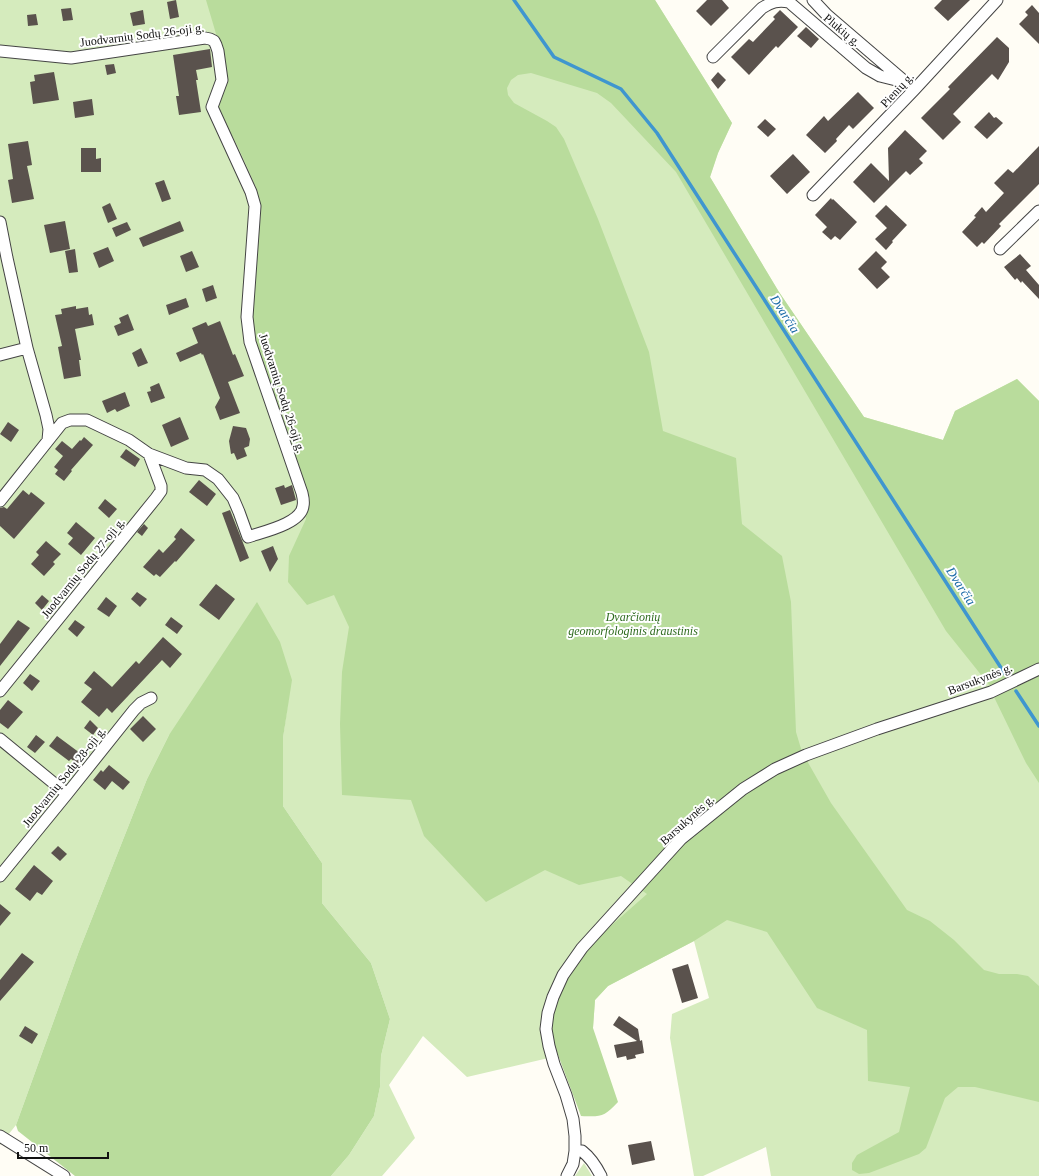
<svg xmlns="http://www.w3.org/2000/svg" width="1039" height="1176" font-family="Georgia,serif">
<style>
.green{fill:#d5ebbd}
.forest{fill:#b9dc9c}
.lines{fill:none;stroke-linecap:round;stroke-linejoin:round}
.stream{stroke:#3f96cf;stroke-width:3.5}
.building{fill:#5a524d}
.street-casing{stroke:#444;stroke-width:13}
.street{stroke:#fff;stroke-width:11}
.labels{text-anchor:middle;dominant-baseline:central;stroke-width:4;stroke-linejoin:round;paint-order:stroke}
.street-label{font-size:12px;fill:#111;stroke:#fff}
.park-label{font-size:12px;font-style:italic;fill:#2f6b1f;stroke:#fff}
.water-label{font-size:13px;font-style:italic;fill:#1768a6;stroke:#fff}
</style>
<rect width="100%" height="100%" fill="#fffdf5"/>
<path class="green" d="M0 0H655L732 123 718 153 710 177 779 292 864 417 943 440 955 411 1017 379 1039 401V1176H771L766 1147 703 1176H694L670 1038 672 1014 709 998 694 941 608 986 595 1000 593 1028 552 1039 557 1056 467 1077 423 1036 389 1085 415 1138 382 1176H331L349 1155 374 1116 380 1087 381 1056 390 1019 371 963 322 903V863L283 806V738L291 680 169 735 147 779 79 951 16 1125 0 1145Z
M584 1163 592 1176H575Z"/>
<path class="forest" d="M206 0H655L732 123 718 153 710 177 779 292 864 417 943 440 955 411 1017 379 1039 401V663L990 686 946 631 676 172 611 103 597 93 531 73 518 75 511 80 507 88 508 95 514 103 547 121 556 127 564 139 598 219 649 352 663 431 736 458 742 524 782 556 791 602 796 732 802 752 831 803 907 910 930 921 954 940 984 970 999 974H1017L1028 976 1039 986V1102L975 1087H958L945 1098 926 1148 919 1154 869 1173 859 1174 852 1170V1163L857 1155 899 1132 910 1087 868 1081 867 1030 817 1008 767 932 727 920 694 941 608 986 595 1000 593 1028 618 1102C604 1117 601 1117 581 1116L552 1039 551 1023 555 1005 568 976 596 939 647 894 621 876 579 885 545 870 486 902 424 836 411 800 342 795 340 724 342 672 349 627 334 595 307 605 288 582 289 556 306 519 304 488 252 333 251 280 261 216 256 187 239 149 218 109 226 82 222 54Z
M257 602 280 642 292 680 283 738V806L322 863V903L371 963 390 1019 381 1056 380 1087 374 1116 349 1155 331 1176H75L18 1131 16 1125 79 951 147 779 169 735Z
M1039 676V783L1026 763 994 697Z"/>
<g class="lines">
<path class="stream" d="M514 0 554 57 621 89 657 133 1005 674
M1016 691 1039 726"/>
</g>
<path class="building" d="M176 0 179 17 170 19 167 2Z
M707 0H722L729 8 711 26 696 11Z
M942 0H970L948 21 934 8Z
M1032 5 1039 13V44L1019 24 1028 15 1025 12Z
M71 8 73 20 63 21 61 9Z
M143 10 145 24 133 26 130 13Z
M780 10 798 27 778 48 776 46 749 75 731 57 749 39 753 42 775 19 773 17Z
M36 14 38 25 28 26 27 15Z
M806 27 819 39 811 48 797 36Z
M997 37 1009 48V62L998 80 992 74 953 114 961 122 943 140 921 118 950 89 948 87Z
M210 49 212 67 196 70 198 80H196L201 112 179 115 176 96H179L173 55Z
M114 64 116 73 107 75 105 65Z
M54 72 59 100 33 104 30 82 35 81 34 75Z
M718 72 726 80 718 89 711 80Z
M858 92 874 108 853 129 849 125 836 139 837 141 825 153 806 135 824 116 828 121Z
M92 99 94 115 75 118 73 102Z
M989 112 994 118 996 117 1003 123 987 139 974 127Z
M765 119 776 129 768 137 757 127Z
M905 130 927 151 919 159 923 163 910 175 906 171 874 203 853 182 871 163 889 181 888 148Z
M28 141 32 165 27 166 34 199 12 203 8 180 13 179 8 144Z
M1039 146V184L999 224 1001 226 984 244 982 242 977 247 962 232 976 217 974 216 982 207 986 212 1004 193 994 183 1008 169 1013 173Z
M81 148H96V159L101 158V172H81Z
M793 154 810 172 787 194 770 176Z
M164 180 171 199 162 202 155 183Z
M831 198 832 200 833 199 857 222 840 240 835 236 831 240 822 232 827 227 815 215Z
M110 203 117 219 108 223 102 207Z
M886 205 907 225 892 241 893 242 886 250 875 239 887 228 875 216Z
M65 221 70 249 50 253 44 225Z
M180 221 184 231 143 247 139 238Z
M127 222 131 230 116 237 112 228Z
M108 247 114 261 99 268 93 253Z
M75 249 78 272 69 273 65 251Z
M192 251 199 267 186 272 180 256Z
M876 251 887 262 881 268 890 277 877 289 858 269Z
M1020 254 1031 266 1026 270 1039 285V299L1022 281 1021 283 1017 278 1015 280 1004 267Z
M213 285 217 298 206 302 202 289Z
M186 298 189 307 169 315 166 305Z
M76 306V309L88 307 89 315 92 314 94 325 75 329 81 360H79L81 376 64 379 58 347 62 346 55 315 62 314 61 309Z
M128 314 134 330 118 336 114 326 121 323 119 318Z
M220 321 233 355 235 354 244 376 228 382 240 413 220 420 215 407 220 398 203 354 202 355 201 353 180 362 176 353 198 343 192 328 206 322 208 326Z
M141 348 148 363 138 367 132 353Z
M159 383 165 398 151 403 147 392 151 391 150 387Z
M125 392 130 406 117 412 115 409 107 413 102 401Z
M180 417 189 439 171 447 162 425Z
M8 422 19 430 11 442 0 434Z
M233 426 246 428 250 439 249 446 244 448 247 456 237 460 234 453 231 454 229 441Z
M84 437 93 445 71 470 72 471 64 481 55 474 58 470 54 467 63 456 55 449 62 441 72 449 80 440 81 441Z
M126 449 140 459 135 467 120 457Z
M199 480 216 494 207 506 189 492Z
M284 485 285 488 292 485 296 500 281 505 275 488Z
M23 490 29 495 31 492 45 503 14 539 0 526V508L4 507 7 509Z
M105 499 117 509 109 518 98 508Z
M230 510 249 558 240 562 222 513Z
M76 522 95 538 81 555 68 544 73 538 67 533Z
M144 524 148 528 142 536 137 532Z
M181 528 195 540 176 562 175 561 160 577 156 574 154 576 143 567 159 549 163 553 176 539 174 537Z
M46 541 61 554 53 562 55 564 44 576 31 564 39 555 36 552Z
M273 546 278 559 270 572 261 551Z
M216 584 235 599 219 620 199 605Z
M137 592 147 599 140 607 131 599Z
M42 595 49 601 42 610 35 603Z
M106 597 117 606 109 617 97 609Z
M171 617 183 626 177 634 165 625Z
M18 620 30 628 0 666V644Z
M75 620 85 627 77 637 68 629Z
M163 637 182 654 170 668 162 660 112 713 107 708 99 717 81 702 92 689 84 683 94 671 112 687 136 661 139 664Z
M30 674 40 681 32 691 23 683Z
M8 700 23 712 8 729 0 723V710Z
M143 716 156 729 143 742 130 729Z
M90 720 98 728 93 735 84 728Z
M36 735 45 742 35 753 27 747Z
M57 736 84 756 78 764 71 759 69 761 49 746Z
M109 765 130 782 123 790 112 781 105 790 93 780 101 770 103 772Z
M58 846 67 854 60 861 51 853Z
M34 865 53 881 42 895 37 892 30 901 15 889Z
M0 904 11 913 0 926Z
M22 953 34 962 0 1001V980Z
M688 964 698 998 682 1003 672 969Z
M619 1016 638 1029 640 1041 642 1040 644 1053 635 1055 636 1058 627 1060 626 1056 617 1058 614 1045 637 1041 613 1025Z
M25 1026 38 1034 32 1044 19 1036Z
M651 1141 655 1160 632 1165 628 1145Z"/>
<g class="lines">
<defs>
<path id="street" d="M813 0 827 15 904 81
M0 51 71 58 205 38 210 39 214 41 216 45 218 51 222 80 212 107 251 192 255 206 247 317 250 342 302 493C303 497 304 502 303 506 301 524 262 532 248 537L239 512 233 498 218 479 205 470 186 468 149 454 129 440 87 420H70L62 423 0 501
M713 57 762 8C772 2 777 0 789 2L866 68 880 76 904 82
M813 195 914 90 997 0
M0 222 7 258 27 348 0 355
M1000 249 1039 211
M27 348 46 415 49 429 48 440
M0 691 156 498 161 491V486L149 454
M0 739 67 794
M0 876 67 794 134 710 141 703 151 698
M0 1136 64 1176
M575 1151H582C591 1158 596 1166 601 1176
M567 1176 573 1164 575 1151V1136L573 1119 566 1095 554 1064 549 1046 546 1029 548 1013 553 997 563 975 582 948 681 839 743 789 775 769 806 755 877 729 991 692 1039 669"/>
</defs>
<use href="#street" class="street-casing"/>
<use href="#street" class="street"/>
</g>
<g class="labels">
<g class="street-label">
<text transform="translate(842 30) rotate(40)">Plukių g.</text>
<text transform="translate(142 35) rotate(-7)">Juodvarnių Sodų 26-oji g.</text>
<text transform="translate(897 90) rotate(-47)">Pienių g.</text>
<text transform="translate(282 393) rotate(72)">Juodvarnių Sodų 26-oji g.</text>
<text transform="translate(83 568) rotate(-51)">Juodvarnių Sodų 27-oji g.</text>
<text transform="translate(980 679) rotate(-21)">Barsukynės g.</text>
<text transform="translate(64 777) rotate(-51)">Juodvarnių Sodų 28-oji g.</text>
<text transform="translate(687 820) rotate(-42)">Barsukynės g.</text>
</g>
<g class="park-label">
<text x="633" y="617">Dvarčionių<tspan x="633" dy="14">geomorfologinis draustinis</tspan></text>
</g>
<g class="water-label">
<text transform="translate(785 314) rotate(57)">Dvarčia</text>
<text transform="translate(961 586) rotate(57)">Dvarčia</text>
</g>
</g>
<path d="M18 1152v6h90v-6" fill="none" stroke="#111111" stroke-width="2"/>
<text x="24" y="1152" font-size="12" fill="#111111" stroke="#ffffff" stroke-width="3" paint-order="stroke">50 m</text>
</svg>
